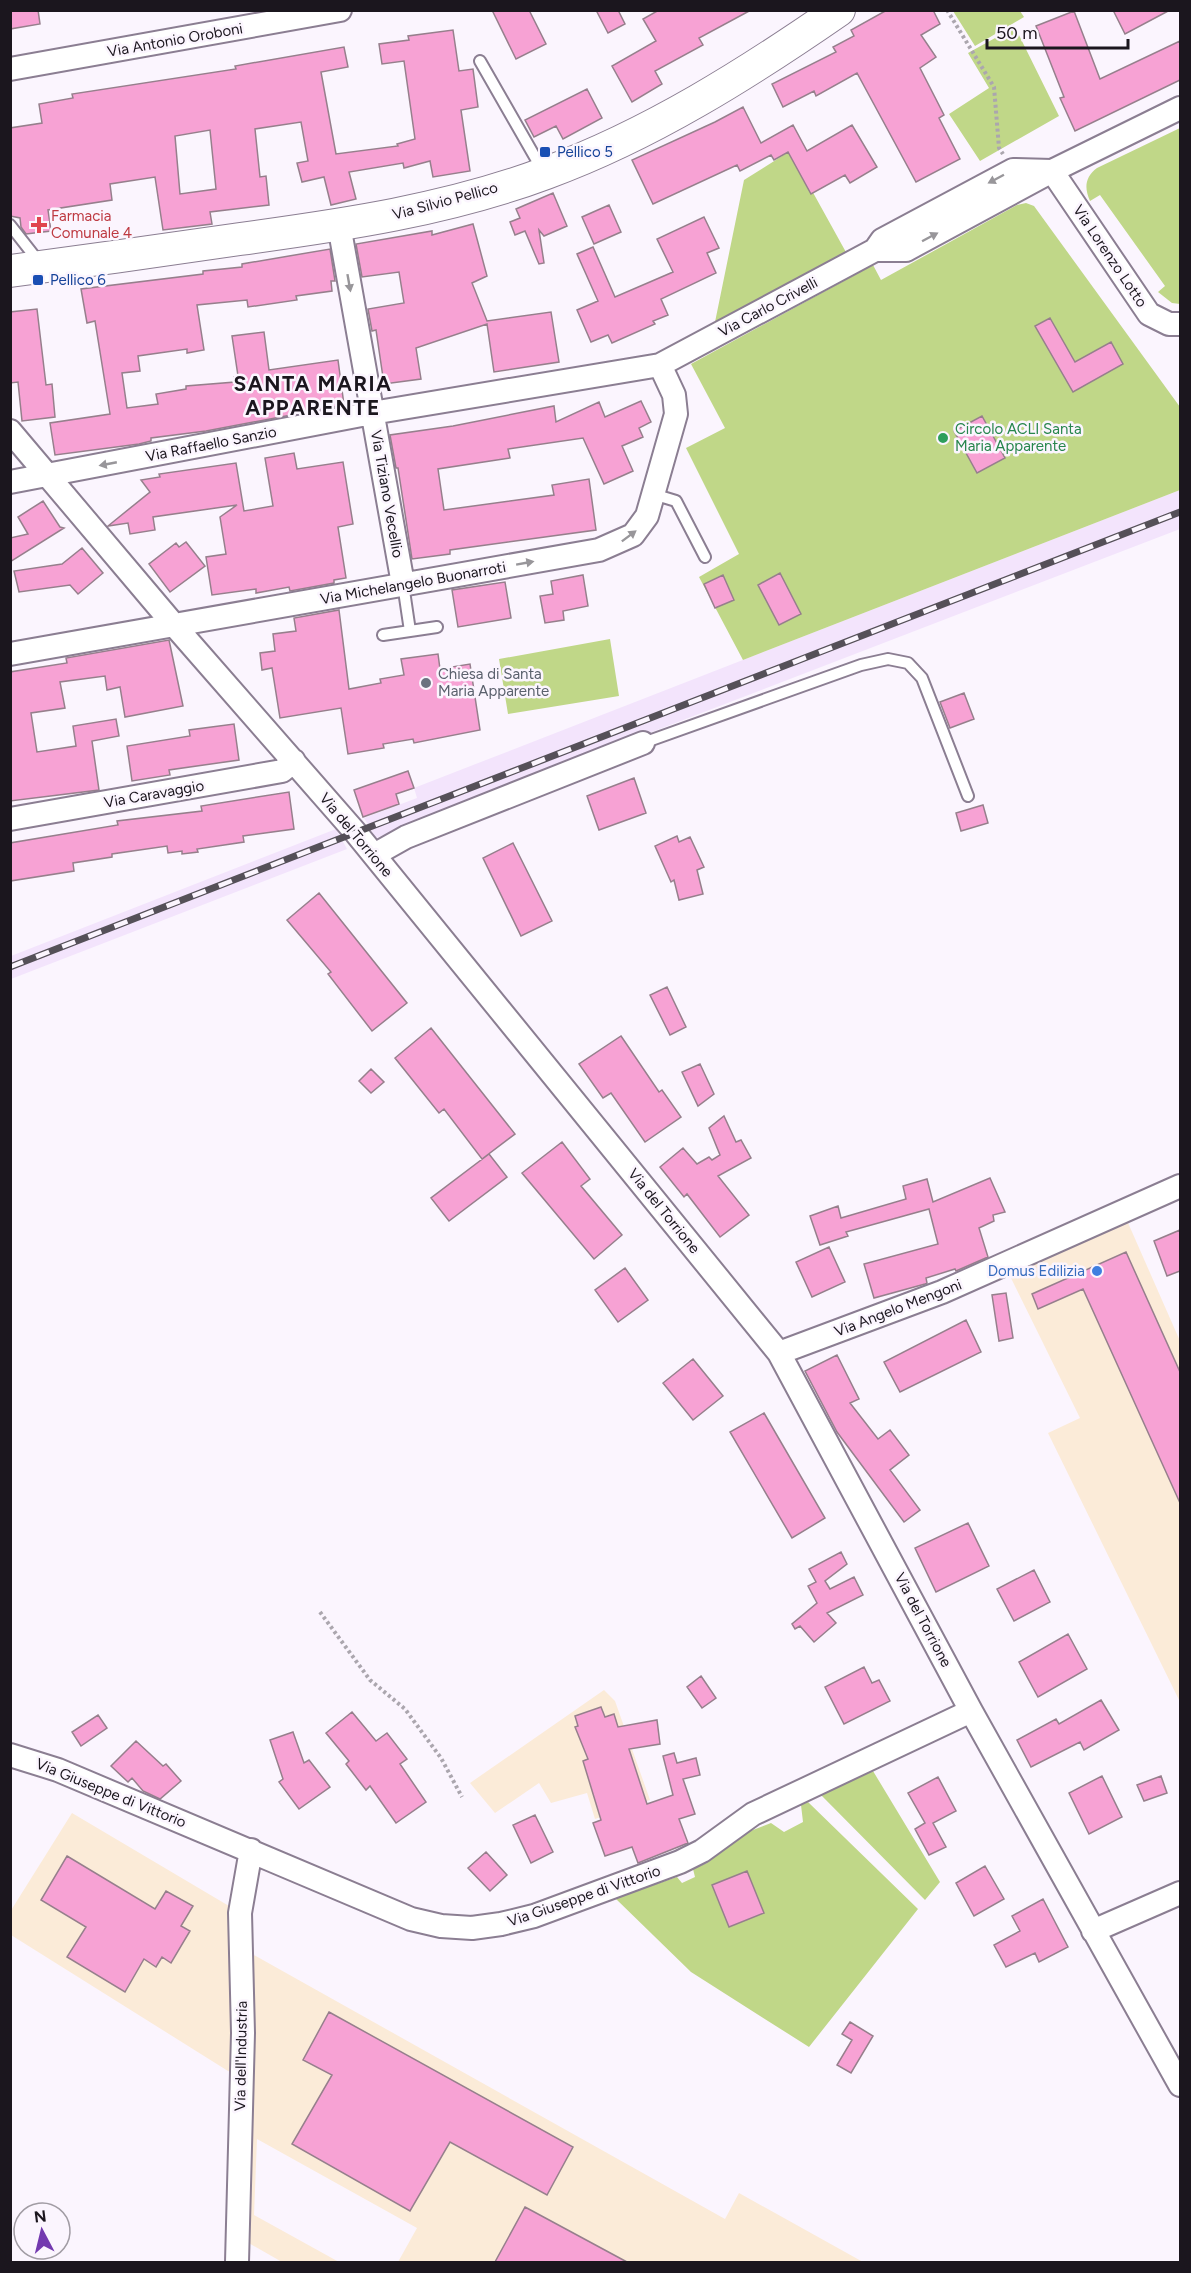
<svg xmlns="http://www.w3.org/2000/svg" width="1191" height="2273" font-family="Figtree,sans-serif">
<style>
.industrial{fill:#fbebd8}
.built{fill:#f3e4fc}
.green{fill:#c0d788;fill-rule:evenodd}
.building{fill:#f7a2d4;stroke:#967f8c;stroke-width:1.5;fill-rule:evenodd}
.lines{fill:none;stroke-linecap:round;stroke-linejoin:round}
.service-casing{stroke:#8b7e92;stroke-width:14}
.minor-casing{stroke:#8b7e92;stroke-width:26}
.secondary-casing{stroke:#8b7e92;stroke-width:34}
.path{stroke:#aba6ae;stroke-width:4;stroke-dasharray:3 3;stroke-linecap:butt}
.service{stroke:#fff;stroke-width:10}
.minor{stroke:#fff;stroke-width:22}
.secondary{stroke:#fff;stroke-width:32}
.rail-casing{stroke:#555058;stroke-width:7}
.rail{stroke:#fbf5fe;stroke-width:4.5;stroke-dasharray:14;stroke-linecap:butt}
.oneway{fill:#98969a}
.transit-dot{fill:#1a4fb4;stroke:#fbf5fe;stroke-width:2}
.health-dot{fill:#e0444e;stroke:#fbf5fe;stroke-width:2}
.leisure-dot{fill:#2e9e5b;stroke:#fbf5fe;stroke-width:2}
.worship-dot{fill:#6b7280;stroke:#fbf5fe;stroke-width:2}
.shop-dot{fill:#3f7fe0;stroke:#fbf5fe;stroke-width:2}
.labels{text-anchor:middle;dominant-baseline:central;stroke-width:5;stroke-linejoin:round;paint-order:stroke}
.street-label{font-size:15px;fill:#1b161e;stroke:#fbf5fe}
.transit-label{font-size:15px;fill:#164399;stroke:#fbf5fe;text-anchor:start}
.health-label{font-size:15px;fill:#be3a42;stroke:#fbf5fe;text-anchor:start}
.leisure-label{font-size:15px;fill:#27864d;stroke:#fbf5fe;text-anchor:start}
.worship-label{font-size:15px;fill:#5b616d;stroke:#fbf5fe;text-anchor:start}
.shop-label{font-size:15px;fill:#366cbe;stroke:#fbf5fe;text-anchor:end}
.district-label{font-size:21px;font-weight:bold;letter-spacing:1.5px;fill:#1b161e;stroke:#fbf5fe}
</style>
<rect width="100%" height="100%" fill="#fbf5fe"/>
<path class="industrial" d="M1125 1216 1180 1341V1702L1048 1433 1080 1418 1007 1270Z
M604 1690 615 1701 650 1800 595 1819 587 1793 551 1803 539 1783 495 1813 470 1783Z
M72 1813 229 1906V1941L725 2219 739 2193 863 2262H398L417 2228 257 2139 254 2215 339 2262H282L247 2242 254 2084 228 2071 11 1935 10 1912Z"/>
<path class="built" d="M1180 490V529L376 838 364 818 417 798 414 788Z
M336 829 347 849 11 979V956Z"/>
<path class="green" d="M953 11H1020L1024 17 975 46Z
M1015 27 1059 116 980 161 949 114 989 88 968 53Z
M1180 128V304L1172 303 1158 292 1165 286 1100 195 1090 201C1084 188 1085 177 1097 168Z
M790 151 847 254 714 327 744 180Z
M1026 203 1034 206 1180 407V490L743 660 699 577 739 554 686 448 725 428 691 364 873 265 881 280 1017 205Z
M610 639 619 696 508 714 499 659Z
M873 1771 940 1882 925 1900 821 1795Z
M808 1802 918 1909 809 2047 691 1972 615 1898 677 1877 682 1883 695 1877 693 1869 707 1863 740 1835 771 1823 784 1832 803 1822 801 1805ZM747 1871 763 1913 729 1927 712 1885Z"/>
<path class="building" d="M10 10H38L40 24 10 29Z
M492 10H529L546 44 516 59Z
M596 10H618L625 24 608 33Z
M659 10H751L699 38 703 45 655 71 662 84 632 102 612 66 656 41 643 19Z
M887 10H933L940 24 921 35 936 57 920 68 944 115 939 118 960 159 916 182 857 73 816 96 814 91 783 107 772 84 836 52 833 47 854 36 851 30Z
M1113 10H1170L1125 34Z
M1074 11 1100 79 1180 41V80L1075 131 1060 98 1064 97 1036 26Z
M453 30 459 71 473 69 478 107 461 110 470 171 433 177 430 161 404 168 403 163 349 172 356 199 331 205 324 177 302 182 297 163 308 161 301 122 255 129 260 177 266 176 269 205 210 212 212 224 163 230 155 177 110 184 112 200 48 210 51 231 26 234 21 227 20 218 10 216V128L42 123 39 104 73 98 72 94 236 69 235 66 344 47 348 67 321 72 336 154 398 146 397 144 415 139 404 61 382 64 379 44 409 40 408 36ZM210 130 216 189 180 194 175 136Z
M587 89 602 118 563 139 556 126 534 137 525 120Z
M743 107 761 143 793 125 807 151 852 125 877 167 850 183 845 175 811 194 788 152 774 160 771 155 740 171 737 165 653 204 632 160 715 122Z
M553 193 567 226 544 236 539 230 544 263 539 264 525 231 515 235 510 222 520 218 516 209Z
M609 205 621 232 594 244 582 217Z
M704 217 719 248 707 253 716 273 661 299 668 315 653 321 655 324 612 343 608 335 591 342 577 310 598 301 577 254 593 247 615 297 673 272 657 239Z
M473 224 487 276 472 283 487 321 551 312 559 362 494 372 487 324 416 348 421 379 384 384 376 330 372 331 368 309 404 303 399 272 362 277 356 244 432 231V235Z
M330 249 335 281H331L332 291 296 296 297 300 248 307 247 300 197 305 204 350 187 353V349L138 356 140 371 122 373 127 408 158 404 156 394 186 389V386L235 382 234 377 238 376 232 336 264 332 269 370 338 360 344 405 206 431 151 438V441L139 444 55 455 50 423 110 414 95 321 87 323 81 289 203 274V271L242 267V264Z
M37 309 46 385 52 384 55 417 22 421 18 382 10 383V312Z
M1050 318 1075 362 1111 342 1123 364 1073 392 1035 326Z
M641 401 651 422 639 428 643 437 622 446 633 471 604 484 583 438 508 449 510 458 438 469 444 510 554 495 552 485 589 479 596 530 450 550V554L412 559 398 468H396L390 435 453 426 554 406 556 422 599 402 605 417Z
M982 416 1005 458 977 473 954 431Z
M294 453 297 469 343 462 353 524 338 527 346 578 334 580V583L290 591 289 587 256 593V589L212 595 206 557 226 554 220 517 237 505 153 517 155 530 130 534 128 523 108 526 150 492 141 480 160 477 159 474 236 463 244 511 273 506 265 458Z
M43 501 60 527 64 528 10 562V538L28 534 18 517Z
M186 542 205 566 170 592 149 564 176 543 179 547Z
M82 548 103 573 78 594 70 585 19 592 14 571 62 564Z
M780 573 801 614 779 625 758 585Z
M583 575 588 606 563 611 564 620 545 623 540 596 553 594 551 581Z
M723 575 734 600 715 608 704 584Z
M505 582 511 618 458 627 452 590Z
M339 610 349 689 381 683 380 679 404 675 401 659 438 654 440 669 470 664 480 730 414 743 413 739 383 744 384 748 348 754 341 708 280 718 272 668 262 670 260 653 275 651 273 634 296 631 294 618Z
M169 640 183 706 125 717 120 687 107 690 105 676 60 682 65 708 31 713 37 752 76 746 73 726 116 719 119 736 92 741 99 790 10 801V672L67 663 66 658Z
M964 693 974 719 950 728 940 702Z
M234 724 239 760 169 770 170 775 132 781 127 746 190 736 189 730Z
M408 771 414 788 396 794 399 804 363 817 354 790Z
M634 778 646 813 599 830 587 796Z
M289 792 294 829 243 836 244 842 197 849 198 852 182 854V851L168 853 167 846 112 854V857L73 863 74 871 10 881V843L118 825 117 821 202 811 201 806Z
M983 805 988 823 961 831 956 813Z
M677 836 679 842 690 837 704 867 697 870 703 894 679 900 674 880 671 882 655 846Z
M513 843 552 921 521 936 483 858Z
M319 893 407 1003 372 1031 328 974 331 972 287 920Z
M667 987 686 1027 670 1035 650 995Z
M431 1028 515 1134 482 1159 444 1109 439 1113 395 1058Z
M621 1036 659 1092 662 1090 681 1117 645 1142 611 1093 603 1098 579 1064Z
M700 1064 714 1094 698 1106 682 1072Z
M371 1069 384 1082 371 1093 359 1081Z
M724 1116 736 1142 741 1140 751 1158 718 1176 749 1215 720 1237 687 1194 684 1197 660 1167 683 1148 697 1164 709 1157 712 1160 720 1155 709 1128Z
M562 1142 590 1179 581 1186 622 1235 594 1259 522 1173Z
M489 1154 507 1177 449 1221 431 1198Z
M990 1178 1005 1212 993 1215 994 1221 979 1228 988 1257 956 1271 955 1269 926 1278 927 1283 925 1284 874 1298 864 1264 938 1244 929 1209 846 1232 848 1236 820 1245 810 1216 838 1206 841 1218 906 1199 903 1186 927 1179 933 1202Z
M1180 1230V1271L1167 1276 1154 1241Z
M829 1247 845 1282 812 1297 796 1262Z
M1126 1252 1180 1372V1503L1083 1289 1038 1309 1032 1294Z
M625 1268 648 1300 618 1322 595 1290Z
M1006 1293 1013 1338 999 1341 992 1295Z
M966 1320 981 1352 900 1392 884 1362Z
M837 1355 859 1399 850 1403 878 1439 890 1430 909 1455 890 1470 920 1510 904 1522 837 1432 805 1371Z
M693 1359 723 1396 693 1420 663 1383Z
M764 1413 825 1518 792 1538 730 1432Z
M968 1523 989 1566 936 1592 915 1548Z
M841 1552 847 1564 825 1581 830 1589 854 1577 863 1595 827 1613 836 1623 814 1642 800 1626 795 1629 792 1624 817 1603 808 1586 816 1582 809 1569Z
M1034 1570 1050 1602 1014 1621 997 1589Z
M1068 1634 1087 1669 1038 1697 1019 1662Z
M864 1667 872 1683 879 1680 890 1701 844 1724 825 1687Z
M701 1676 716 1698 702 1708 687 1687Z
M1101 1700 1119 1730 1084 1750 1080 1742 1031 1767 1017 1740 1056 1719 1059 1724Z
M601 1707 605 1717 614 1714 618 1727 657 1720 660 1744 629 1749 647 1804 673 1795 663 1756 674 1753 677 1763 696 1758 700 1775 683 1779 695 1814 679 1819 688 1843 638 1863 632 1847 605 1856 593 1823 601 1820 583 1761 588 1759 575 1727 578 1726 575 1716Z
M352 1712 376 1741 387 1733 407 1759 400 1764 426 1802 396 1823 370 1786 366 1790 346 1764 349 1761 326 1733Z
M98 1715 107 1728 81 1746 72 1732Z
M293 1732 304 1763 309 1760 330 1787 299 1809 279 1782 283 1779 270 1740Z
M136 1741 163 1766 166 1764 181 1781 160 1799 143 1791 132 1778 128 1782 111 1766Z
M1102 1776 1122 1817 1089 1834 1069 1793Z
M1161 1776 1167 1793 1144 1801 1137 1785Z
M938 1777 956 1811 933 1823 946 1847 929 1855 915 1829 925 1823 908 1793Z
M535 1815 553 1852 531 1863 513 1825Z
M486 1852 507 1875 490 1891 468 1868Z
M67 1856 155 1909 166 1891 193 1906 181 1926 190 1931 171 1963 162 1957 156 1967 144 1959 125 1992 67 1957 86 1927 41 1900Z
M985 1866 1004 1899 974 1916 956 1883Z
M747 1871 764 1913 729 1927 712 1885Z
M1043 1899 1068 1947 1039 1962 1035 1953 1006 1967 994 1945 1020 1931 1012 1916Z
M329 2012 573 2147 547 2195 450 2142 410 2211 292 2144 332 2075 303 2060Z
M850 2022 873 2036 851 2073 837 2065 852 2040 842 2034Z
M525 2207 627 2262H495Z"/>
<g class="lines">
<defs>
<path id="service" d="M480 61 543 171
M10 225 39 262
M653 494 676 501 705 557
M403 584 410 631
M383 635 437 627
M643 743 861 665 888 659 908 663 922 678 968 796"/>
<path id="minor" d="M10 69 340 10
M1052 171 1149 314 1169 324H1180
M339 225 403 584
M875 250H906L1052 171 1180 108
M10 431 174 625 356 833 779 1353 971 1711 1180 2085
M10 482 372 413 660 365 875 250 882 240 1013 170 1052 171
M10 654 599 550 633 535 647 516 676 414 674 395 660 365
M10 819 282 771 294 761
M374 855 406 837 643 743
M779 1353 942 1292 1180 1186
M10 1755 58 1770 411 1919 441 1926 472 1928 501 1924 534 1916 680 1862 702 1851 753 1814 971 1711
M1093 1931 1180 1893
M237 2262 243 2033 240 1913 251 1850"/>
<path id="secondary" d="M10 271C87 261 163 250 240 239 343 225 447 210 546 173 650 135 748 73 839 10"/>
</defs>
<use href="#service" class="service-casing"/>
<use href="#minor" class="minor-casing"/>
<use href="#secondary" class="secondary-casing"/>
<path class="path" d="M947 10 994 87 999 148 1003 154
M320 1612 370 1680 405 1709 441 1758 462 1797"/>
<use href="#service" class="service"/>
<use href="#minor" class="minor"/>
<use href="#secondary" class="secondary"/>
<defs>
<path id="rail" d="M10 967 1180 512"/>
</defs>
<use href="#rail" class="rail-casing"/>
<use href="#rail" class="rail"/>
</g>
<defs><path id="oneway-solid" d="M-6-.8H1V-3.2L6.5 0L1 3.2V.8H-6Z" transform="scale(1.5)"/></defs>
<g class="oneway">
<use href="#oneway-solid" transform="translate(996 179) rotate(152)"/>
<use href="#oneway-solid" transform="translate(930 237) rotate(-28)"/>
<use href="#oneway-solid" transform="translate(349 283) rotate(80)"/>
<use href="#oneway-solid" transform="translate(108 464) rotate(169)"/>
<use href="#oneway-solid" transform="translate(629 536) rotate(-37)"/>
<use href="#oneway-solid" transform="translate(525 563) rotate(-10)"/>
</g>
<g class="transit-dot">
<rect x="539" y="146" width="12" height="12" rx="3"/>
<rect x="32" y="274" width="12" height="12" rx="3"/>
</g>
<path class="health-dot" d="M36 216h6v6h6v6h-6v6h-6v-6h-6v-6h6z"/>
<circle class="leisure-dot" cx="943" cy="438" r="6"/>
<circle class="worship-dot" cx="426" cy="683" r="6"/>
<circle class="shop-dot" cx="1097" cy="1271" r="6"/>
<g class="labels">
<g class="street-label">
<text transform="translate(175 40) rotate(-10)">Via Antonio Oroboni</text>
<text transform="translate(445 201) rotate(-15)">Via Silvio Pellico</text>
<text transform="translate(1110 256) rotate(56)">Via Lorenzo Lotto</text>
<text transform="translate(768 307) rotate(-28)">Via Carlo Crivelli</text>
<text transform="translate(211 444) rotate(-11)">Via Raffaello Sanzio</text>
<text transform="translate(387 494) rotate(80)">Via Tiziano Vecellio</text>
<text transform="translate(413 583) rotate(-10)">Via Michelangelo Buonarroti</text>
<text transform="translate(154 794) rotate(-10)">Via Caravaggio</text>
<text transform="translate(356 835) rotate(50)">Via del Torrione</text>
<text transform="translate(664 1211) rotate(51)">Via del Torrione</text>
<text transform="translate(898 1308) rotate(-21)">Via Angelo Mengoni</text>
<text transform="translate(923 1620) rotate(62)">Via del Torrione</text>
<text transform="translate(111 1793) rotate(22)">Via Giuseppe di Vittorio</text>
<text transform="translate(584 1896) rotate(-19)">Via Giuseppe di Vittorio</text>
<text transform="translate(241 2056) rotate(-89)">Via dell'Industria</text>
</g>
<g class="transit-label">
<text x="557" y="152">Pellico 5</text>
<text x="50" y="280">Pellico 6</text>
</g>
<g class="health-label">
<text x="51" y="216">Farmacia<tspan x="51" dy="17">Comunale 4</tspan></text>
</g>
<g class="leisure-label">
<text x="955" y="429">Circolo ACLI Santa<tspan x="955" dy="17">Maria Apparente</tspan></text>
</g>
<g class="worship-label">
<text x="438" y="674">Chiesa di Santa<tspan x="438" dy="17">Maria Apparente</tspan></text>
</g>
<g class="shop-label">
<text x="1085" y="1271">Domus Edilizia</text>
</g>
<g class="district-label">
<text x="313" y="383">SANTA MARIA<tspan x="313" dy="24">APPARENTE</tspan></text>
</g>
</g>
<rect width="1191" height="2273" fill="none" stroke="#1b161e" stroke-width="24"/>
<g transform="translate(42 2231) rotate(353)"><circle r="28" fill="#fbf5fe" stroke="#a19ca4" stroke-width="1.5"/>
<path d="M0-4.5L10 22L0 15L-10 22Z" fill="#7339af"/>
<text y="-9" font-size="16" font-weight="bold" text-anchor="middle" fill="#1b161e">N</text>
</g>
<path d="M987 39v9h141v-9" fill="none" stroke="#1b161e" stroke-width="3"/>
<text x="996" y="39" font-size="18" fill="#1b161e" stroke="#fbf5fe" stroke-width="4.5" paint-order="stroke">50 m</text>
</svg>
